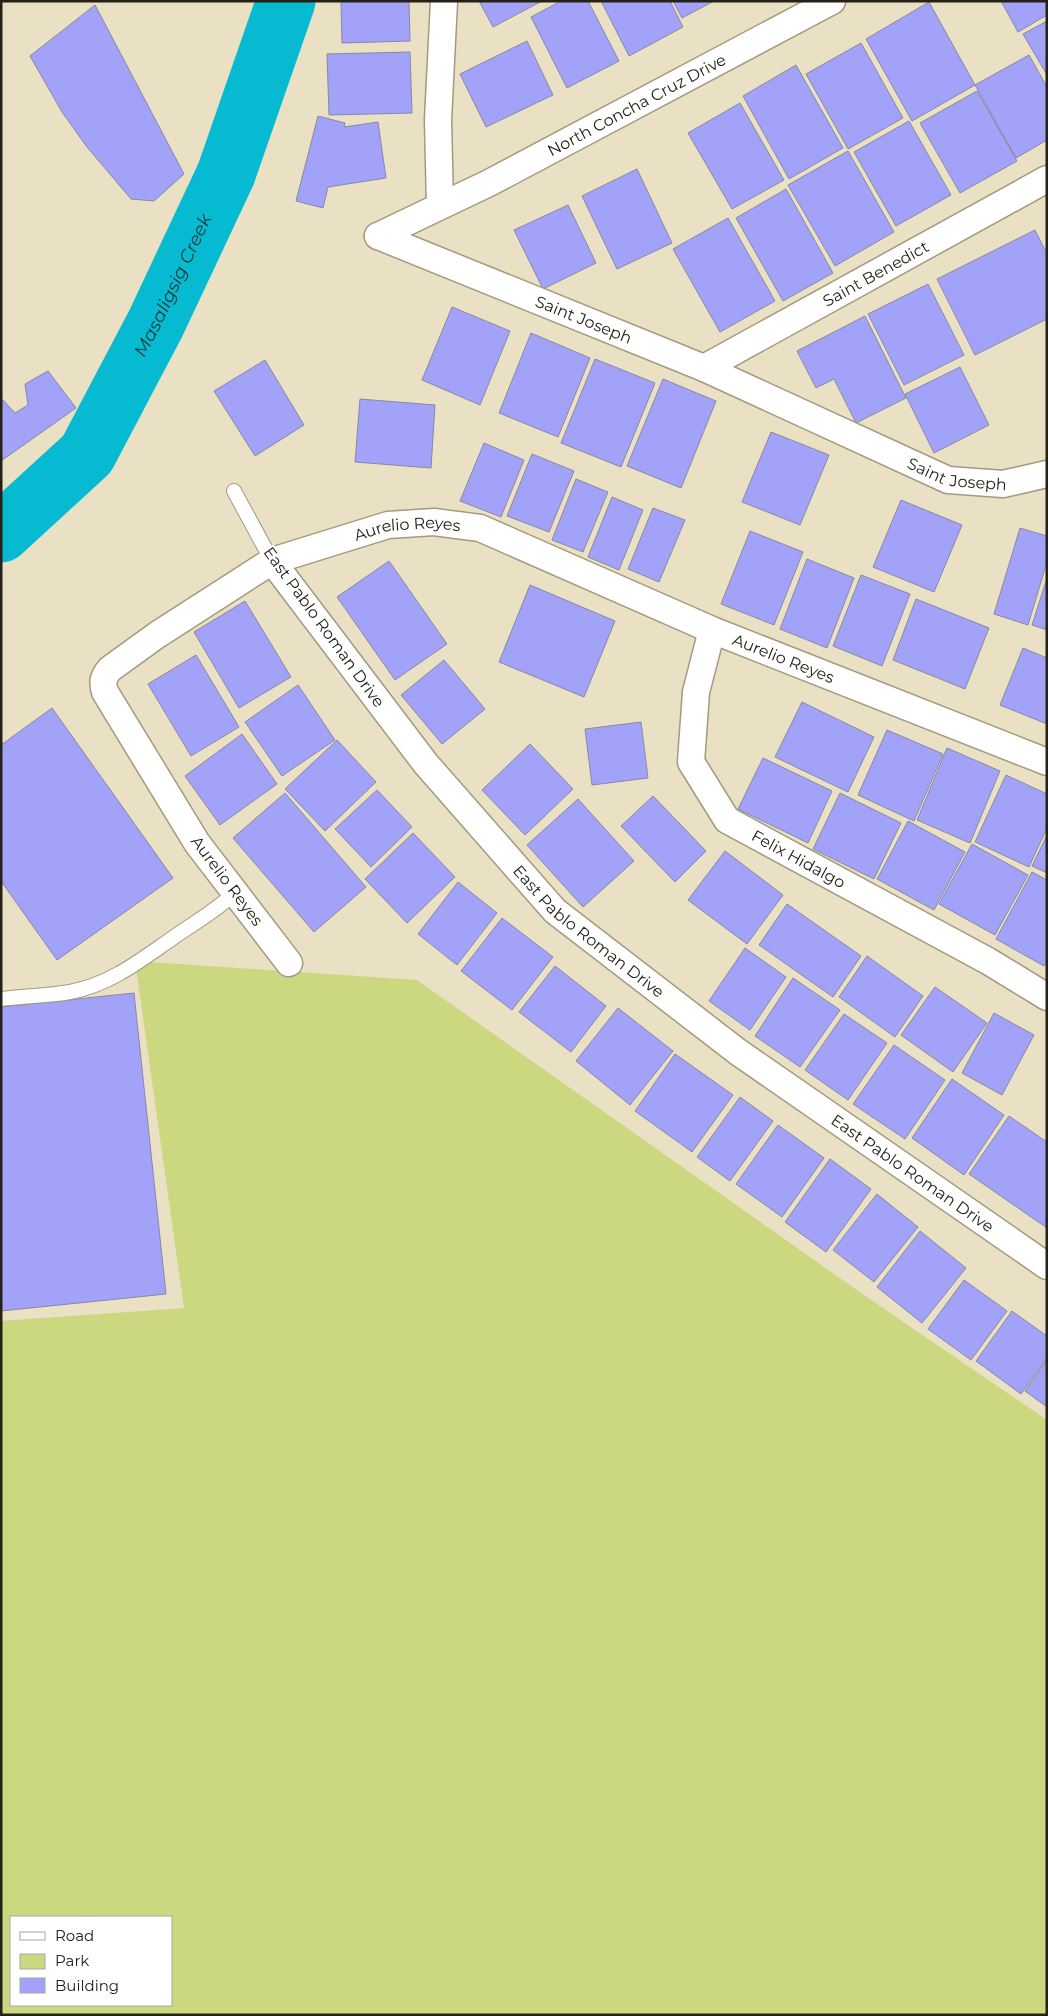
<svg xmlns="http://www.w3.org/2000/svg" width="1048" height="2016" font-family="Montserrat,sans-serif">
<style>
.green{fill:#cbd880;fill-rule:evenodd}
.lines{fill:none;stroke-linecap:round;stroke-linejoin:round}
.river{stroke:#06bbd1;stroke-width:59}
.building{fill:#a3a2f9;stroke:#8788a3}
.lane-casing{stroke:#a3997f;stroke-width:16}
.street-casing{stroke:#a3997f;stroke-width:29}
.lane{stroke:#fff;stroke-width:14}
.street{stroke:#fff;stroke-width:26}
.labels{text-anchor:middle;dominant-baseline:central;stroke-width:4;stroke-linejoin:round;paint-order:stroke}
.street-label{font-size:16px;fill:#252117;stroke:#fff}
.water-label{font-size:18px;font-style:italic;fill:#1f373b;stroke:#fff}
</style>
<rect width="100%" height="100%" fill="#eae0c4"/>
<path class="green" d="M135 961 417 980 861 1293 1047 1420V2015H1V1321L184 1308ZM11 1917H171V2005H11Z"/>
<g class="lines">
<path class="river" id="s1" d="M1 533 87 454 156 323 226 174 286 1"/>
</g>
<path class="building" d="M341 1H409L410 41 342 43Z
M479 1H542L493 27Z
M561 1H588L619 61 567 88 531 17Z
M601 1H670L683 27 629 56Z
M673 1H714L682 18Z
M1001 1H1047V15L1018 32Z
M929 2 975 85 912 121 866 39Z
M95 5 184 174 154 201 131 199 87 147 62 112 30 56Z
M1047 21V75L1023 34Z
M527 41 553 95 486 127 460 74Z
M861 43 903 118 848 149 806 74Z
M410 52 412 113 329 115 327 54Z
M1029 55 1047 87V140L1016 158 975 85Z
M796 65 843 148 789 179 743 96Z
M977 91 1017 161 960 193 920 123Z
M740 103 784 180 732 209 688 133Z
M318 116 345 123 344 127 378 122 386 178 328 187 323 208 296 201Z
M909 121 951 195 896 226 854 152Z
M848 151 894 232 835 266 788 185Z
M637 169 672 243 617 269 582 196Z
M786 189 833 273 783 301 736 218Z
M568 205 596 263 543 289 514 230Z
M728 218 775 301 720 332 673 249Z
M1035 230 1047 254V319L975 355 937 279Z
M928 284 964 355 904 385 868 314Z
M452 307 510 331 480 405 422 380Z
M865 316 906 398 856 423 834 379 816 388 797 351Z
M531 333 590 358 558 437 499 413Z
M595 359 655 383 621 467 561 443Z
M265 360 304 425 255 456 214 391Z
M960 367 989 425 934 453 905 394Z
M48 371 76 408 1 461V398L15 413 28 405 25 384Z
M663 379 716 401 681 488 627 466Z
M360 399 435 405 431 468 355 462Z
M771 432 829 455 800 525 742 502Z
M484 443 524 460 501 517 460 501Z
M532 454 574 471 549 532 507 516Z
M576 479 608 492 583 552 552 540Z
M612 497 643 510 619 570 588 557Z
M901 500 962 525 934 592 873 567Z
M653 508 685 520 659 582 628 569Z
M1020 528 1047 536V562L1028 625 994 614Z
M750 531 803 552 774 625 721 604Z
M807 559 854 578 827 648 780 629Z
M389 561 447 644 395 680 337 597Z
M861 575 910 594 882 666 833 646Z
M1047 578V630L1032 625Z
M530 585 615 621 584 697 499 662Z
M916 599 989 628 965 689 893 660Z
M245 601 291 677 239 708 194 632Z
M1023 648 1047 658V724L1000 705Z
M196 655 239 727 191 756 148 684Z
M444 660 485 709 442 744 401 695Z
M298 685 335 740 282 776 245 722Z
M802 702 874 737 848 792 775 757Z
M52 708 173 878 57 960 1 881V745Z
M641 722 648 778 592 785 585 729Z
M887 730 943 754 914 821 858 795Z
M242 734 277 784 220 825 185 776Z
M337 740 376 782 325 831 285 789Z
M530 744 573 789 525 835 482 790Z
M947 748 1000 771 970 843 917 820Z
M763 758 832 791 808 843 738 809Z
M1006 775 1047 794V828L1029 867 975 842Z
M377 790 412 827 371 867 335 829Z
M285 793 366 887 314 932 233 838Z
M840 793 901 823 874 879 813 849Z
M653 796 706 851 675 882 621 826Z
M578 799 634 861 583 907 527 845Z
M908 821 965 852 934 910 877 879Z
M413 833 455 877 407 923 365 879Z
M1047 835V873L1032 866Z
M972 844 1028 875 995 935 939 904Z
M725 851 783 895 747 944 688 900Z
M1032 872 1047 880V961L1044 966 996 939Z
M458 882 497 913 457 965 418 934Z
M787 904 861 956 833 997 759 945Z
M502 918 553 957 512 1010 461 971Z
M745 948 786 977 750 1030 709 1001Z
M867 956 923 996 895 1037 839 997Z
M555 966 606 1006 571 1052 519 1012Z
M793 978 840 1010 800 1067 755 1036Z
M935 987 987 1023 953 1072 901 1035Z
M134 993 166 1294 1 1311V1007Z
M618 1008 673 1051 630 1105 576 1061Z
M994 1013 1034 1035 1002 1095 962 1073Z
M844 1014 887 1043 848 1100 805 1070Z
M894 1045 945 1080 905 1139 853 1104Z
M675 1054 733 1095 692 1152 635 1111Z
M952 1079 1004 1115 964 1175 912 1138Z
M740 1097 773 1121 730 1181 697 1157Z
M1009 1116 1047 1142V1228L969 1174Z
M778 1125 824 1158 782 1217 736 1184Z
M830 1159 871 1189 826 1252 785 1222Z
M877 1194 918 1227 874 1282 833 1250Z
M920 1231 966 1268 922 1323 877 1287Z
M964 1280 1007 1311 971 1360 928 1329Z
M1012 1311 1047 1336V1358L1021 1394 976 1361Z
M1047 1360V1407L1025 1391Z"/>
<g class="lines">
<defs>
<path id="lane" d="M234 491 272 561
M1 999C24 996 47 996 70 992 112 984 142 959 177 935 199 920 215 911 235 893"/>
<g id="street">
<path d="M440 206 438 120 444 1"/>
<path id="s2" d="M378 236 704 368 948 480 1003 484 1047 474"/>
<path id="s3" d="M378 236 489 183 832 1"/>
<path id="s4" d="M704 368 1047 179"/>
<path id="s5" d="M272 561 426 764 555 911 738 1052 1047 1266"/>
<path id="s6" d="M712 630 696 692 691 762 727 820 988 961 1047 997"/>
<path id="s7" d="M289 963 197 843 105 692C102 682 103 677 110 669L157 635 272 561 388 525 434 522 480 528 712 630 1047 762"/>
</g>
</defs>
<use href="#lane" class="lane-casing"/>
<use href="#street" class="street-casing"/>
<use href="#lane" class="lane"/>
<use href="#street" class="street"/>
</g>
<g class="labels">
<g class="street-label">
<text stroke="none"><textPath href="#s3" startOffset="290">North Concha Cruz Drive</textPath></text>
<text stroke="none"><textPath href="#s4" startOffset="196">Saint Benedict</textPath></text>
<text stroke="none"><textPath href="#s2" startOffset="222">Saint Joseph</textPath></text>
<text stroke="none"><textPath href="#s2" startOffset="628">Saint Joseph</textPath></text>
<text stroke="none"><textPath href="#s7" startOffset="688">Aurelio Reyes</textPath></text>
<text transform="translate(324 627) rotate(54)">East Pablo Roman Drive</text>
<text stroke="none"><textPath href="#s7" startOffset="1092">Aurelio Reyes</textPath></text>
<text stroke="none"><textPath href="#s6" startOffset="284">Felix Hidalgo</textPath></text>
<text transform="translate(227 881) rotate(53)">Aurelio Reyes</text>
<text stroke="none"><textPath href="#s5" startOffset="489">East Pablo Roman Drive</textPath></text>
<text stroke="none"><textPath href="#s5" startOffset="894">East Pablo Roman Drive</textPath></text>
</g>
<g class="water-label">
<text stroke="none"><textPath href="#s1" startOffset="306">Masaligsig Creek</textPath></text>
</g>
</g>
<rect width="1048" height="2016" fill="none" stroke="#252117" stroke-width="5"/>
<rect x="10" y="1916" width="162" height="90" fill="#ffffff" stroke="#a8a6a2"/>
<rect x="20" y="1932" width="25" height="8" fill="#ffffff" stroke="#a8a6a2"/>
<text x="55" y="1941" font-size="15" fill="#252117">Road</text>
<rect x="20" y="1954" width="25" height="15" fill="#cbd880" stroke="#a8a6a2"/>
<text x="55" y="1966" font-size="15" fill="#252117">Park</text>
<rect x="20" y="1978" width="25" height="15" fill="#a3a2f9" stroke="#a8a6a2"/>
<text x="55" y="1991" font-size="15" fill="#252117">Building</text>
</svg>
